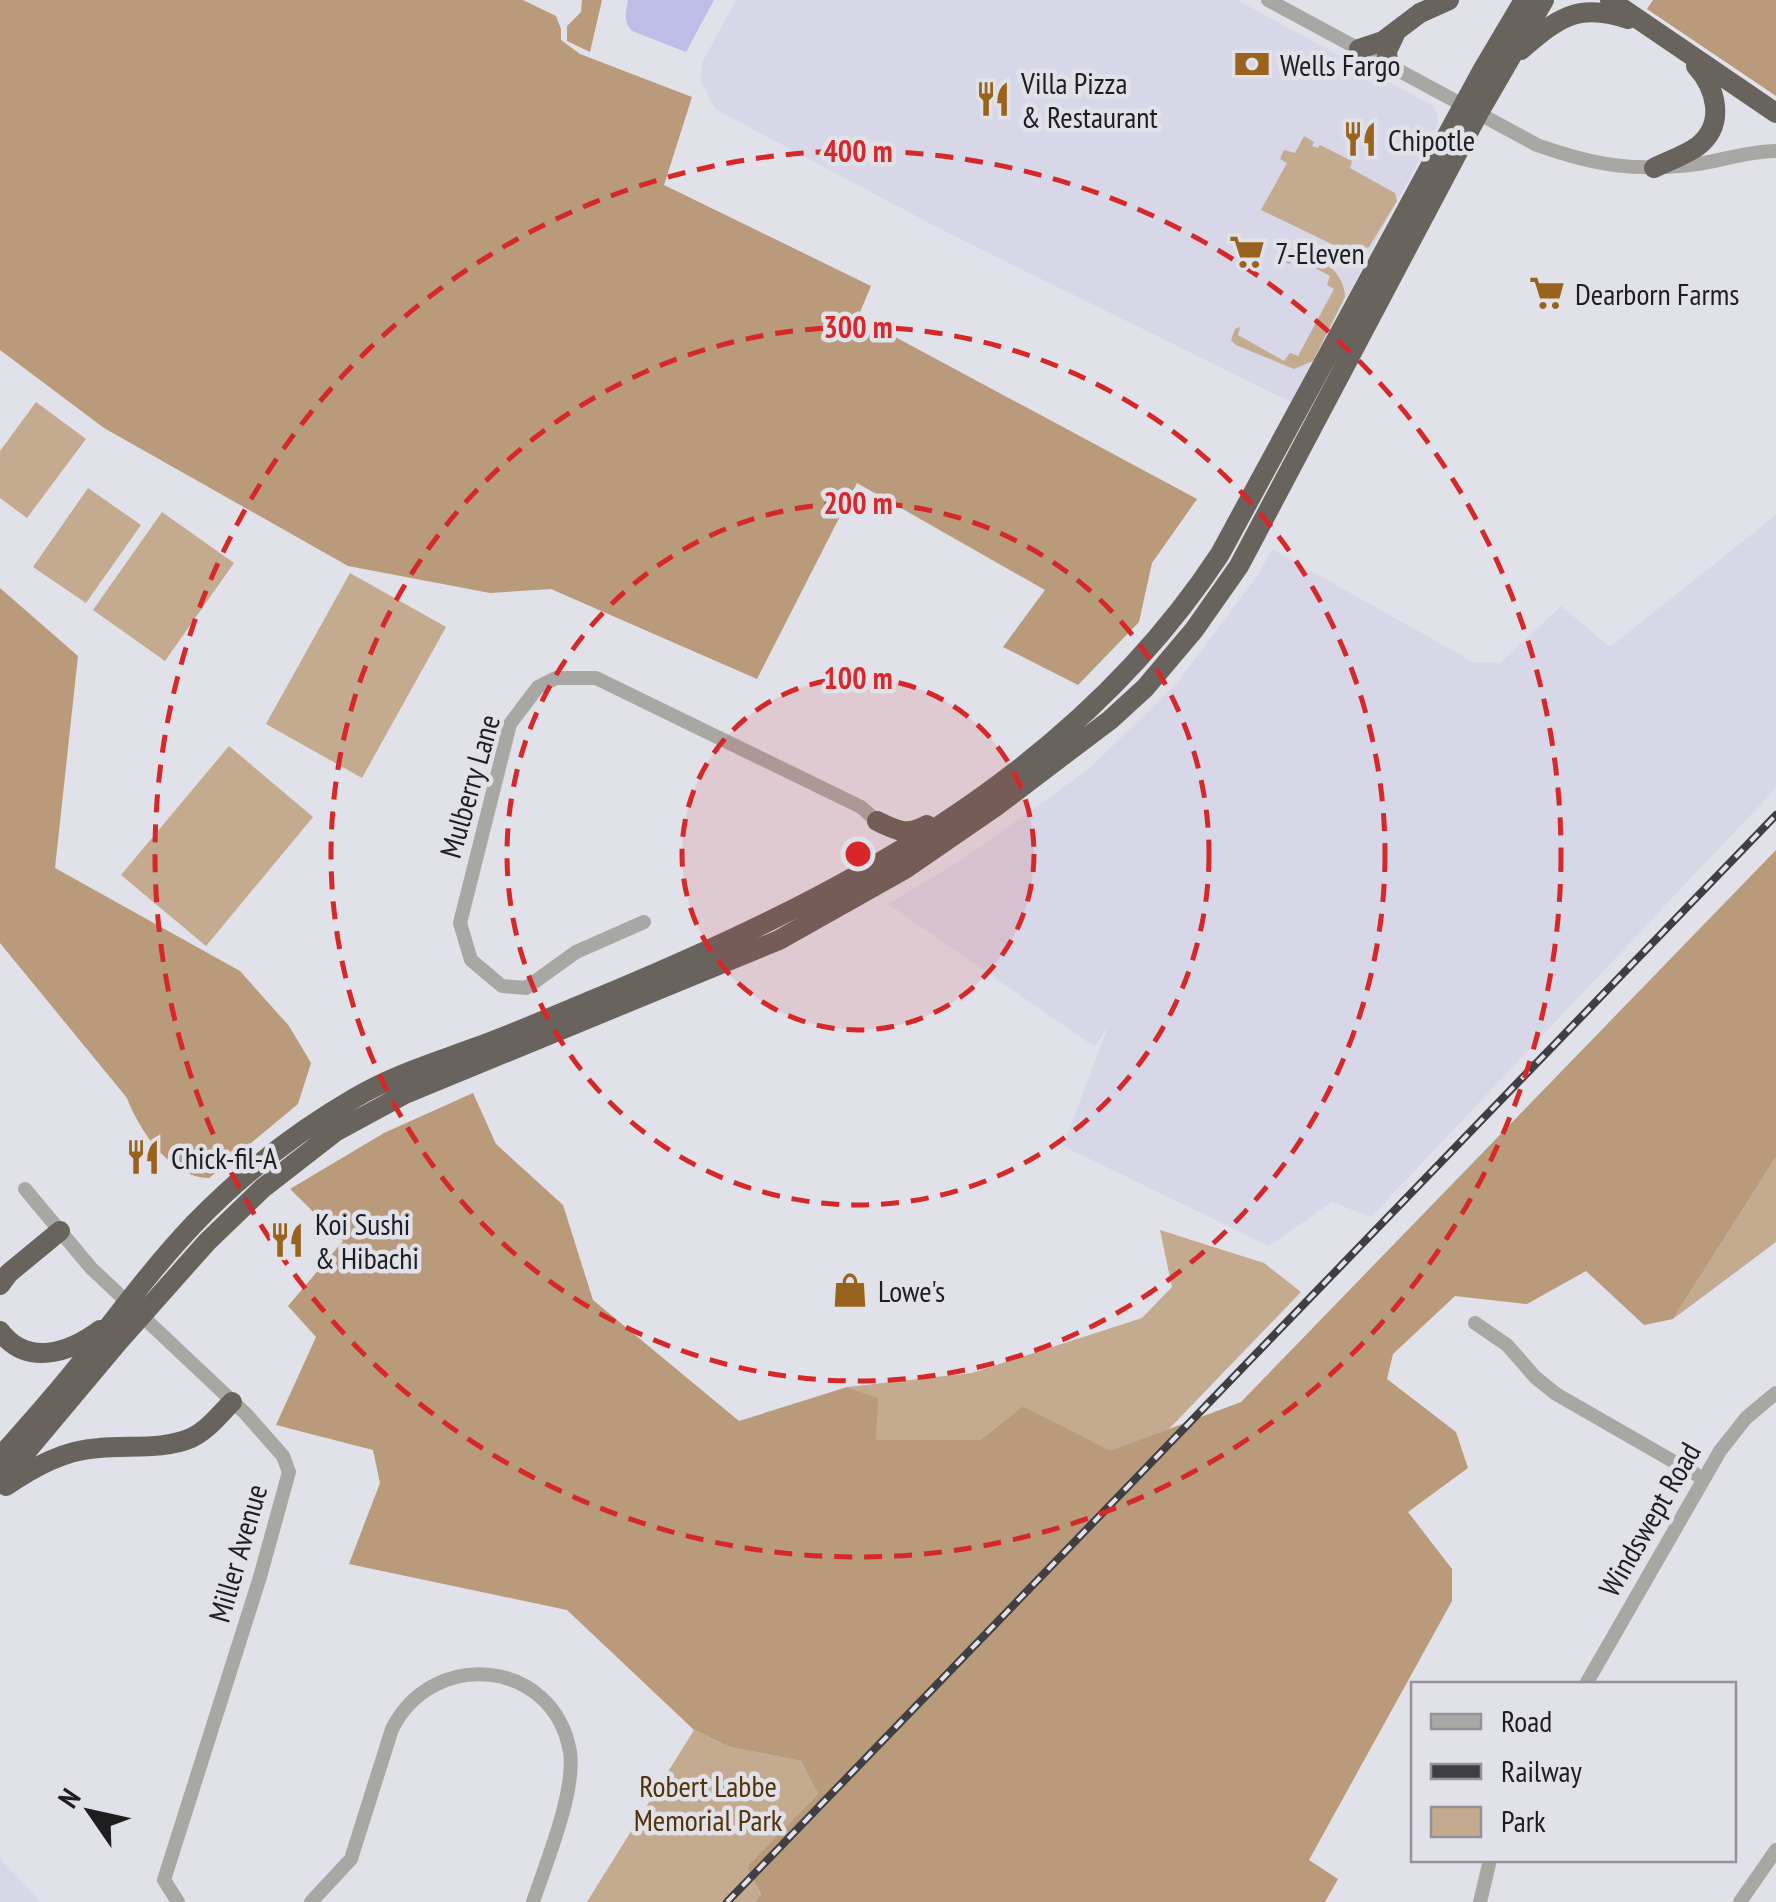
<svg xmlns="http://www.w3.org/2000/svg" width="1776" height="1902" font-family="'PT Sans Narrow',sans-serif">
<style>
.built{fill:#d7d7e7}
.green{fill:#c4aa8f}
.forest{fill:#b99a7a}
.water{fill:#bebde7}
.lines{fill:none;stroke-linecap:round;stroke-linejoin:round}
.minor{stroke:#a9a7a4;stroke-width:14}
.highway{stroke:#69635e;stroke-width:20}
.rail-casing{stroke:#3f3f43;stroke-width:8}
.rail{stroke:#e1e1e9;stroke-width:4;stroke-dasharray:11;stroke-linecap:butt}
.ring{fill:none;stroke:#d62828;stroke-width:5;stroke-dasharray:18 12}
.labels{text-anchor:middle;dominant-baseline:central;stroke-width:9;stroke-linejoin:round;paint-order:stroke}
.poi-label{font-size:30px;fill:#1e1e21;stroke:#e1e1e9;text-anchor:start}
.street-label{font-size:30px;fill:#1e1e21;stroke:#e1e1e9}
.park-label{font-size:30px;fill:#533309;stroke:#e1e1e9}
.centre{fill:#d62828;stroke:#e1e1e9;stroke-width:5}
.ring-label{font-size:30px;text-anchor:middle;font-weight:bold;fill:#d62828;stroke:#e1e1e9;stroke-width:9;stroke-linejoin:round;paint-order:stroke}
</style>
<rect width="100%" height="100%" fill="#e1e1e9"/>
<path class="built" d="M736 0H1237L1431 105 1437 112 1438 124 1291 402 948 233 715 109 701 81 702 63Z
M1776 515V788L1371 1217 1332 1202 1269 1246 1063 1146 1109 1024 1095 1047 888 904 963 859 1089 769 1178 682 1258 575 1272 549 1473 662 1500 663 1561 606 1610 647Z
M0 1859 41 1902H0Z"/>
<path class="green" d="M1304 136 1314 142 1312 146 1318 148 1320 145 1352 161 1350 168 1395 193 1397 201 1369 247 1353 252 1344 250 1261 210 1287 163 1280 159 1284 150 1295 153Z
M1291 251C1316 252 1345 271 1345 297L1313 361 1294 369 1236 345 1231 340 1235 329 1240 327 1238 335 1284 361 1290 353 1298 356 1334 289 1327 285 1330 276 1295 257 1289 264 1279 258 1281 254Z
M36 402 86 439 27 518 0 498V451Z
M88 488 141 525 86 603 33 567Z
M162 512 234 563 165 661 93 610Z
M350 573 446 627 362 778 266 724Z
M229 746 313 817 206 946 121 875Z
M1776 1157V1242L1673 1319Z
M1160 1230 1264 1263 1301 1292 1169 1429 1110 1452 1023 1406 980 1440H875L877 1398 847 1387 972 1373 1142 1318 1172 1287Z
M694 1730 730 1747 801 1761 818 1794 748 1867 761 1896 755 1902H587Z"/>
<path class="forest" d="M0 0H523L556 16 561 29V40L580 54 692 97 664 185 871 286 858 317 1197 499 1152 563 1139 622 1078 685 1003 647 1045 590 857 483 757 679 551 589 490 593 348 566 104 428 0 350Z
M582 0H602L590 52 567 41V26L581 12Z
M1653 0H1776V96L1647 9Z
M0 588 78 656 55 868 240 971 289 1026 311 1063 298 1104 209 1178C171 1178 139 1130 127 1098L0 943Z
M1776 850V1157L1673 1319 1644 1325 1586 1271 1527 1304 1455 1296 1393 1354 1387 1379 1456 1432 1468 1468 1408 1512 1452 1569V1601L1309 1860 1338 1879 1325 1902H755L761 1895 747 1867 818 1794 801 1761 730 1747 694 1730 567 1610 349 1564 380 1483 373 1450 276 1425 316 1337 288 1306 343 1241 290 1189 384 1133 473 1093 496 1144 563 1205 593 1300 739 1421 847 1387 878 1398 876 1440H980L1023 1406 1110 1451 1241 1402Z"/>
<path class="water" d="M628 0H714L686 52 632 31C623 21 626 12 628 0Z"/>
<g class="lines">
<path class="minor" d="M1268 0 1537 145C1596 166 1636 172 1698 164 1724 160 1750 151 1776 151
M644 922 576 952 526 988 502 986 471 960 460 923 510 724 538 687 556 678H596L861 807 877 821
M25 1189 91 1268 246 1414 283 1456 289 1472 260 1577 164 1880 178 1902
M1475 1323 1507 1345 1535 1377 1556 1394 1704 1479
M1586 1684 1720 1451 1746 1418 1776 1393
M311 1902 351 1859 392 1729C433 1647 554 1659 570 1752 576 1791 546 1863 533 1902
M1480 1902 1490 1860
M1740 1902 1776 1850"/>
<path class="highway" d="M1610 0 1776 113
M1359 49 1383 41 1420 13 1449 0
M1521 50C1558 18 1578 2 1628 19
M1388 66 1387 51 1396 32
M1654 168C1668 161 1686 155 1698 146 1726 124 1716 88 1696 66
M877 821C897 831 907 836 927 825
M0 1285 9 1273 60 1231
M0 1331C27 1367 69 1353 100 1330
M0 1457C29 1424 59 1391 86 1356 121 1311 155 1265 194 1224 241 1175 295 1133 353 1099 391 1076 433 1063 474 1048 513 1034 552 1017 590 1001 834 900 1071 781 1220 554L1483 69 1524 0
M0 1483 119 1341 207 1242 263 1188 335 1132 405 1094 779 940 905 869 995 807 1110 720 1145 688 1194 630 1239 566 1478 114 1544 0
M6 1486C34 1467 64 1450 99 1448 128 1445 164 1450 191 1438 207 1431 220 1414 232 1402"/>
<defs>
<path id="rail" d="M727 1902 1776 815"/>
</defs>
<use href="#rail" class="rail-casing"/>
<use href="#rail" class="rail"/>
</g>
<circle cx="858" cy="854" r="176" fill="#d62828" fill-opacity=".12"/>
<g class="ring">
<circle cx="858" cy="854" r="176"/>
<circle cx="858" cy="854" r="351"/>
<circle cx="858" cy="854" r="527"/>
<circle cx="858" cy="854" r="703"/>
</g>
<defs>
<symbol id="bank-bare" viewBox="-9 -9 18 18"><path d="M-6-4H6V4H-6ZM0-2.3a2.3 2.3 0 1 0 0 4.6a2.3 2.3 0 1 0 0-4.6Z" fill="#9a631d" stroke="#e1e1e9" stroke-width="2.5" paint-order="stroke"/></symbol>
<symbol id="restaurant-bare" viewBox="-9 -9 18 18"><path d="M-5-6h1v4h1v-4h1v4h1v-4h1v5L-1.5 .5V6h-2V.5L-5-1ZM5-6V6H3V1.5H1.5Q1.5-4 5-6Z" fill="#9a631d" stroke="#e1e1e9" stroke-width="2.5" paint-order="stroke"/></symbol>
<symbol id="supermarket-bare" viewBox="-9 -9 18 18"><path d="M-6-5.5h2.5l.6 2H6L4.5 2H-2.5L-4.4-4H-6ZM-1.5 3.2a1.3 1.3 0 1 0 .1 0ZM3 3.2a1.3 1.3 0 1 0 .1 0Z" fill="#9a631d" stroke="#e1e1e9" stroke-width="2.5" paint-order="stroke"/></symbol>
<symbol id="shop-bare" viewBox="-9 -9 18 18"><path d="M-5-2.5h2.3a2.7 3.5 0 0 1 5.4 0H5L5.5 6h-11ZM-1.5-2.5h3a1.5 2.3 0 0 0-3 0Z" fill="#9a631d" stroke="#e1e1e9" stroke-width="2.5" paint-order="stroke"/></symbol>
</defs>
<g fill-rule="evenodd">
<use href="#bank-bare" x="1227" y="39" width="50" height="50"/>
<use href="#restaurant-bare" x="968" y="74" width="50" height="50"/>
<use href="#restaurant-bare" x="1335" y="114" width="50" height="50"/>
<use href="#supermarket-bare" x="1222" y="227" width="50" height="50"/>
<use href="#supermarket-bare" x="1522" y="268" width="50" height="50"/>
<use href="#restaurant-bare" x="118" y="1132" width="50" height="50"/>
<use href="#restaurant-bare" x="262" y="1215" width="50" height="50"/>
<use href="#shop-bare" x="825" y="1265" width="50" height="50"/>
</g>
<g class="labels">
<g class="poi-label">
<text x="1280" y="64">Wells Fargo</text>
<text x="1021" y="82">Villa Pizza<tspan x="1021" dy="34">&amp; Restaurant</tspan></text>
<text x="1388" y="139">Chipotle</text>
<text x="1275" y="252">7-Eleven</text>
<text x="1575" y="293">Dearborn Farms</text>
<text x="171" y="1157">Chick-fil-A</text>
<text x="315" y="1223">Koi Sushi<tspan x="315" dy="34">&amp; Hibachi</tspan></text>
<text x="878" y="1290">Lowe's</text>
</g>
<g class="street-label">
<text transform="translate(469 786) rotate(-74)">Mulberry Lane</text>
<text transform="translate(1649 1519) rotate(-60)">Windswept Road</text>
<text transform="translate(237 1553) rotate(-74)">Miller Avenue</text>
</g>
<g class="park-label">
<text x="708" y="1785">Robert Labbe<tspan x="708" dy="34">Memorial Park</tspan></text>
</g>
</g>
<circle cx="858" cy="854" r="15" class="centre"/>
<g class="ring-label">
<text x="858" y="162">400 m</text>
<text x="858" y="338">300 m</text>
<text x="858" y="514">200 m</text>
<text x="858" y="689">100 m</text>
</g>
<rect x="1411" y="1682" width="325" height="180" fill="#e1e1e9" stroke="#939399" stroke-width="2.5"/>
<rect x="1431" y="1714" width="50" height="15" fill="#a9a7a4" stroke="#939399" stroke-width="2.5"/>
<text x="1501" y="1732" font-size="30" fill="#1e1e21">Road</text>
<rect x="1431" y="1764" width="50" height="15" fill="#3f3f43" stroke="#939399" stroke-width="2.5"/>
<text x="1501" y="1782" font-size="30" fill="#1e1e21">Railway</text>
<rect x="1431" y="1807" width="50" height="30" fill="#c4aa8f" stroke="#939399" stroke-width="2.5"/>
<text x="1501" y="1832" font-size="30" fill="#1e1e21">Park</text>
<g transform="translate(90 1812) rotate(304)" stroke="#e1e1e9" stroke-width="8" paint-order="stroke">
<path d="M0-8L18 38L0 25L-18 38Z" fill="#1e1e21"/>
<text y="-15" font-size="28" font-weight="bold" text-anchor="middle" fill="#1e1e21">N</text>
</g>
</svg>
